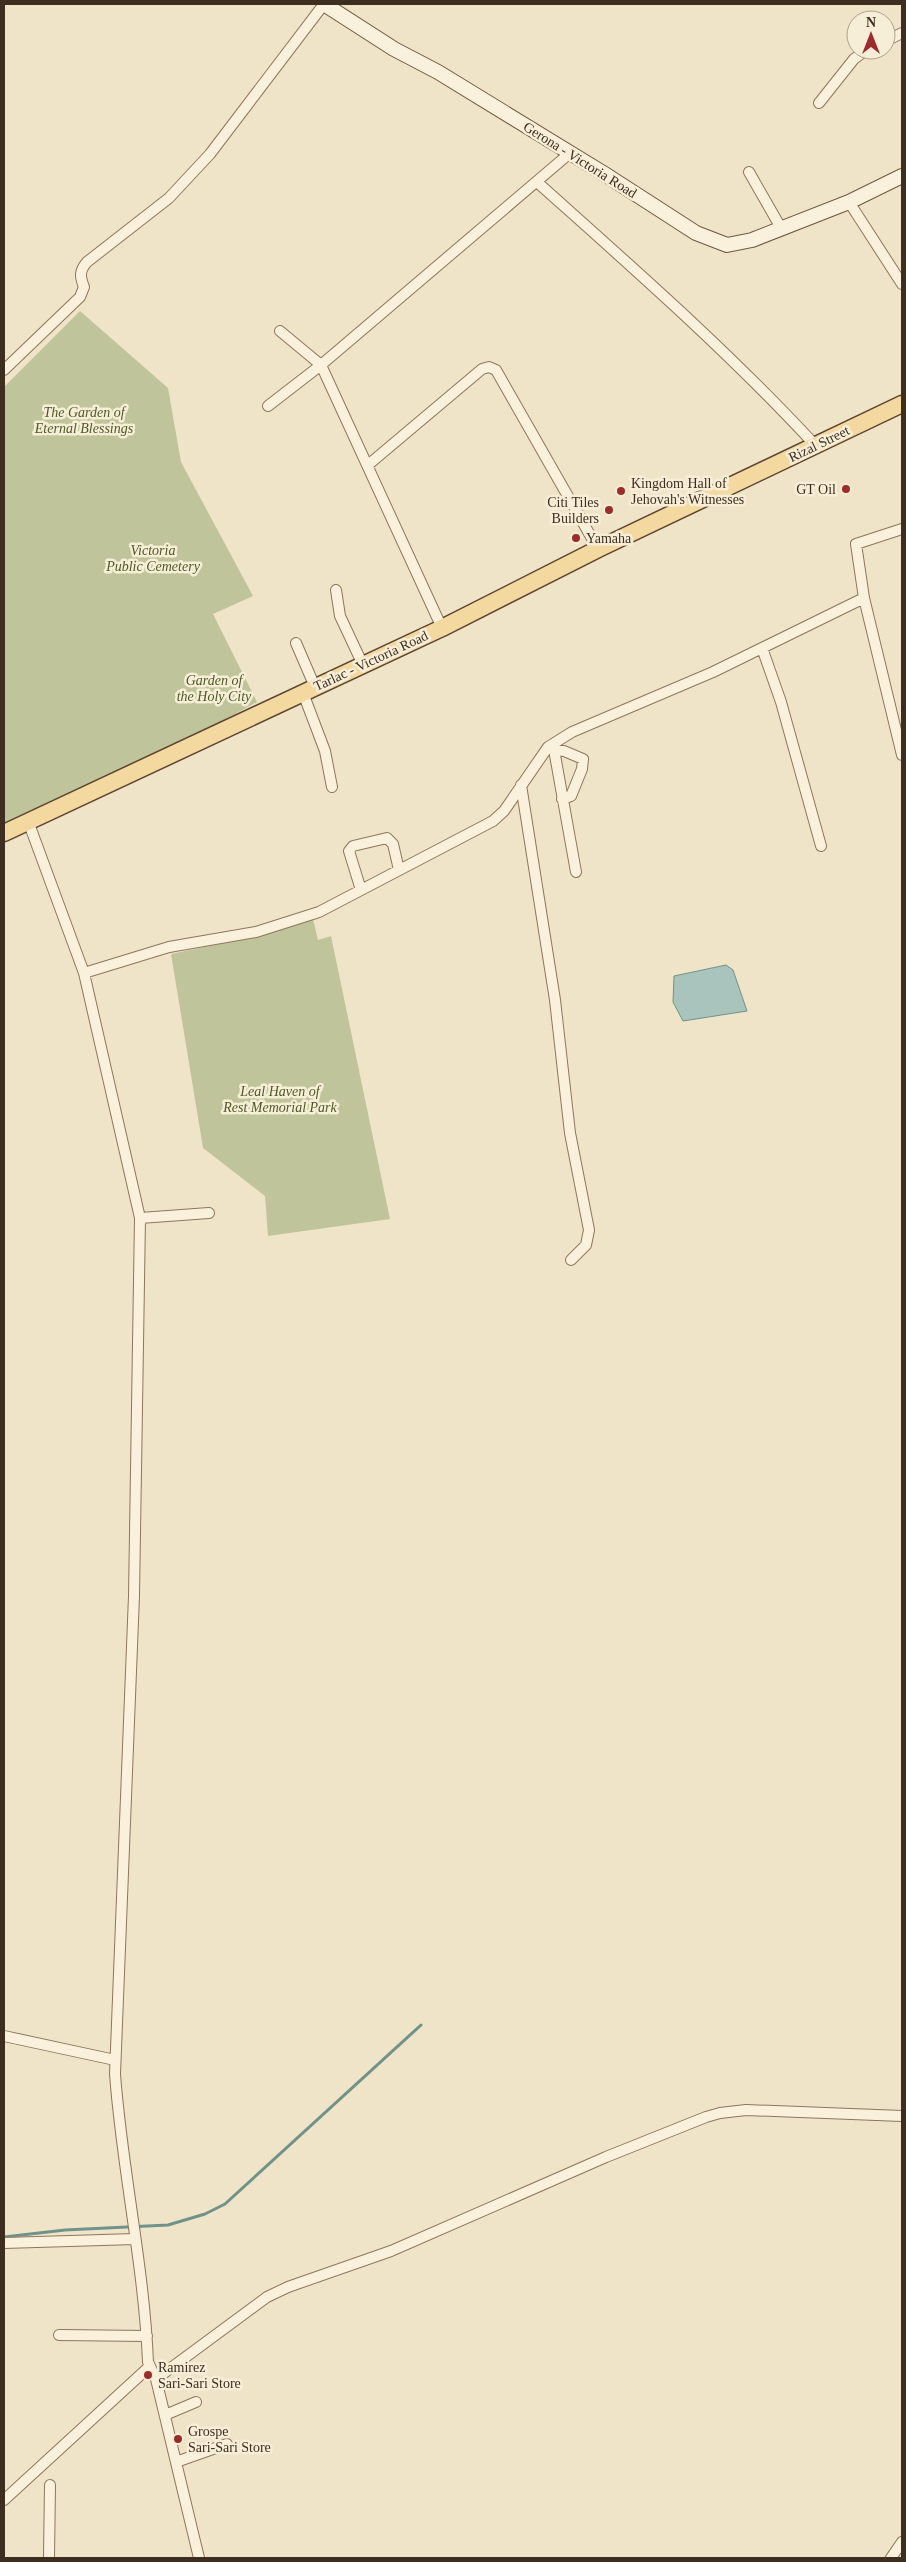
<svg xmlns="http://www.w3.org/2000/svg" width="906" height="2562" font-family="'Times New Roman',serif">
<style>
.cemetery{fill:#bfc49a}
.water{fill:#a9c4bc;stroke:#6f938a}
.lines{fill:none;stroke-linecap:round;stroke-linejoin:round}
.stream{stroke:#6f938a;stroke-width:3}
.minor-casing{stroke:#8d765c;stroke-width:12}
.secondary-casing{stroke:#6f573f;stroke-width:16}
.primary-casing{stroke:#5b4430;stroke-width:19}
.minor{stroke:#faf1dc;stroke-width:10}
.secondary{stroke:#faf1dc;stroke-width:14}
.primary{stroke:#f3d9a0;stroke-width:16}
.poi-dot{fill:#9e2a2b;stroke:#f7eed8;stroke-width:2}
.labels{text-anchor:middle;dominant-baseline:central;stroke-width:5;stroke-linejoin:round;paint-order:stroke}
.street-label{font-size:14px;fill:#3d2e20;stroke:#f7eed8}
.park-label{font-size:14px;font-style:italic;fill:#4d5a26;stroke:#f7eed8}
.poi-label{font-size:14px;fill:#3d2e20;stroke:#f7eed8;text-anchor:start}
</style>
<rect width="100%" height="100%" fill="#f0e4c8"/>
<path class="cemetery" d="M80 311 168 388 181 462 253 596 213 614 257 702 195 736 4 824V387Z
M313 919 318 940 331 936 390 1219 268 1236 265 1196 203 1148 171 954 257 936Z"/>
<path class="water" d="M726 965 733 970 747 1011 683 1021 673 1002 674 976Z"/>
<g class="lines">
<path class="stream" d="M4 2237 65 2230 168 2225 205 2214 225 2204 421 2025"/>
<defs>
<path id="minor" d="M886 41 902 33
M819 103 854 59 866 50
M749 172 781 228
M537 182C633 268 727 350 815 445
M849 202 902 284
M280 331 321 365 442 628
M4 370 80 297 84 287C80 277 79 271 87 262L169 198 210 154 324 4
M268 406 321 365 570 153
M368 465 482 369 489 367 496 370 598 549
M336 590 340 616 363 665
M864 598 902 755
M296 643 315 687
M762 648 781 702 821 846
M303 693 325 751 332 787
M553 744 576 872
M554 750 564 751 583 759 582 769 571 796 562 799
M521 785 555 1000 570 1133 589 1230 586 1245 571 1260
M28 821 84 973 140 1218 134 1596 115 2074C122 2170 144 2265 148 2362L156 2379 199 2558
M361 890 349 851 353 846 387 838 393 844 399 870
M84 973 169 947 256 932 319 912 493 821 504 811 548 747 572 732 713 672 864 598 856 544 902 529
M140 1218 209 1213
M4 2036 115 2060
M4 2243 135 2239
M59 2335 147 2336
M156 2379 267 2297 288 2287 391 2251 606 2157 706 2117 720 2113 746 2110 902 2116
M165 2415 196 2402
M176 2462 227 2444
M4 2500 149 2367
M49 2558 50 2485
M891 2558 902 2542"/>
<path id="secondary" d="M324 4 394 49 438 72 603 173 696 233 727 245 752 240 849 202 902 176"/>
<path id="primary" d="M4 833 442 628 598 549 902 404"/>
</defs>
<use href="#minor" class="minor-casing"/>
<use href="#secondary" class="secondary-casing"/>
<use href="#primary" class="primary-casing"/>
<use href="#minor" class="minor"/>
<use href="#secondary" class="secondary"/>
<use href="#primary" class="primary"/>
</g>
<g class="poi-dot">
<circle cx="846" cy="489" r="5"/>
<circle cx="621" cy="491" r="5"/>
<circle cx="609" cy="510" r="5"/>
<circle cx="576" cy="538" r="5"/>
<circle cx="148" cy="2375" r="5"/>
<circle cx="178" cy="2439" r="5"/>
</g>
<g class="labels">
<g class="street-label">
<text transform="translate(580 160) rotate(32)">Gerona - Victoria Road</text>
<text transform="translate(819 444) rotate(-26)">Rizal Street</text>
<text transform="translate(371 661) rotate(-25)">Tarlac - Victoria Road</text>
</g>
<g class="park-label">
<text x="84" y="412">The Garden of<tspan x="84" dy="16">Eternal Blessings</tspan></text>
<text x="153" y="550">Victoria<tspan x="153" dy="16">Public Cemetery</tspan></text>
<text x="214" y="680">Garden of<tspan x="214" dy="16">the Holy City</tspan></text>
<text x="280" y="1091">Leal Haven of<tspan x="280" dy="16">Rest Memorial Park</tspan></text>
</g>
<g class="poi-label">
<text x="631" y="483">Kingdom Hall of<tspan x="631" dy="16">Jehovah's Witnesses</tspan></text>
<text x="836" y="489" text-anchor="end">GT Oil</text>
<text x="599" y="502" text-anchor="end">Citi Tiles<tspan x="599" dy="16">Builders</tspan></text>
<text x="586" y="538">Yamaha</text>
<text x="158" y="2367">Ramirez<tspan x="158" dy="16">Sari-Sari Store</tspan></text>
<text x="188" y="2431">Grospe<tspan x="188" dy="16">Sari-Sari Store</tspan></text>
</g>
</g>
<rect width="906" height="2562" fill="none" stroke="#3d2e20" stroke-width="10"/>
<g transform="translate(871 35)"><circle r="24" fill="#f7eed8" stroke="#ada18e"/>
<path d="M0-4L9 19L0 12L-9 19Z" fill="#9e2a2b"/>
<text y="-8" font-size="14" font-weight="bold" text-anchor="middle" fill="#3d2e20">N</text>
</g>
</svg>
